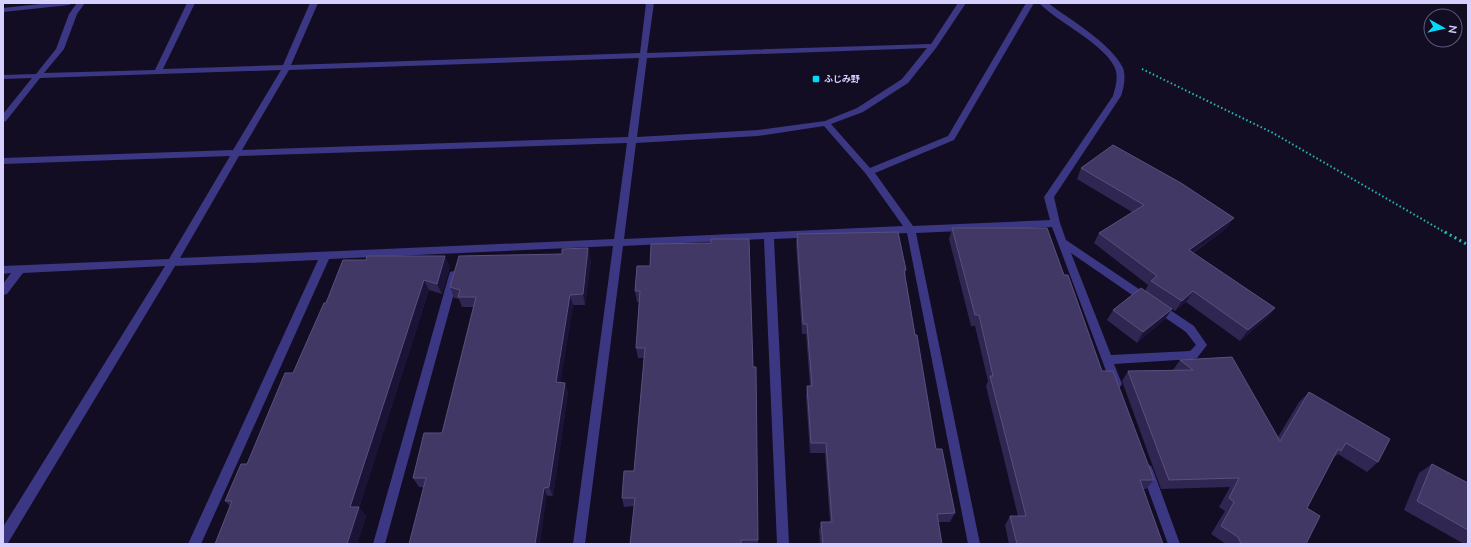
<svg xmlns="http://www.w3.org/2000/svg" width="1471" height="547" font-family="'Nunito Sans','Noto Sans JP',sans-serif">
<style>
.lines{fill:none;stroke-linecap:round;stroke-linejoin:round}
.path-far1{stroke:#2cb7b3;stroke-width:2;stroke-dasharray:1.5 2.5;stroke-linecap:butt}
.path{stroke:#2cb7b3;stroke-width:3;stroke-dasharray:2 3.5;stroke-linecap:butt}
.minor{fill:#3c3783;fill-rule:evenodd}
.wall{fill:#302652}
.shaded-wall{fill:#1c1437}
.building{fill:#413865;stroke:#59507d}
.poi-dot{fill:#00dbfb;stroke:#120d23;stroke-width:1.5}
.labels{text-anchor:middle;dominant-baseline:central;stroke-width:3;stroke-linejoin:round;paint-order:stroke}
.far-poi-label{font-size:9px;font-weight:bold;fill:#d6d0ff;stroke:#120d23;text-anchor:start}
</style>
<rect width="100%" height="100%" fill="#120d23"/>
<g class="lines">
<path class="path-far1" d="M1142 69 1273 133 1446 233"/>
<path class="path" d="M1445 232 1468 245"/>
<path class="minor" d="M49 3H73L69 5 3 12V8Z
M77 3H85L77 14 64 49 44 73 155 70 187 3H195L163 69 283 65 310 3H318L291 65 640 53 646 3H654L647 53 931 44 958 3H966L936 48 908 83 863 112 831 124 870 168 948 136 1026 3H1034L954 140 875 173 913 226 1050 220 1044 197 1113 96C1115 88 1118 80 1116 71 1109 46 1057 22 1039 3H1048C1069 19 1112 44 1123 68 1126 77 1124 87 1121 96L1054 197 1060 223 1066 240 1194 326 1207 345 1197 358 1193 359 1114 364 1122 384 1120 387 1116 389 1112 387 1052 227 916 233 980 544H968L907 233 774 239 789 544H777L764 239 623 246 585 544H573L613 246 329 259 201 544H188L318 260 175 266 8 543 3 544V527L165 266 23 273 7 294 3 295V284L11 273 3 274V266L169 259 230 156 3 164V158L233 150 281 70 40 78 6 121 3 122V114L32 78 3 79V75L36 74 56 49 69 14ZM927 48 902 79 857 108 825 121 758 130 637 137 647 58ZM639 58 628 137 242 150 289 70ZM824 126 866 174 903 226 624 239 636 143 758 136ZM627 143 614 239 180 258 239 156ZM1071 253 1186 332 1196 345 1190 351 1111 355Z
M454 271 458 272 459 275 385 544H373L449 275 450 272Z
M1147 464 1151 466 1153 470 1180 544H1168L1141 470 1143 466Z"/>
</g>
<path class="wall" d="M1081 168 1227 228 1193 253 1275 308 1267 318 1240 341 1186 302 1175 311 1172 309 1165 319 1137 343 1107 320 1113 310 1145 291 1148 285 1094 243 1099 233 1132 212 1077 179Z
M952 228 1064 275 1102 371 1154 480 1146 489H1143L1163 544H1009L1005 525 1010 516H1018L986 386 988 381 975 326H971L949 239Z
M797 234 906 270 905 276 936 449 955 513 950 522H938L942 544H820L819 531 821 522H830L825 453H810L806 396 807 386H810L806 334H802L796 244Z
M591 259 585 305H573L560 383H565L568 393 553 496 419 487 413 478 442 433 474 307H462L459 299 454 298 450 287Z
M366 260 450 266 442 294 429 290 359 508 366 516 357 544H215L230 506 225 501 247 464 293 373 326 303Z
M637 266 758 540V544H630L634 506 624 507 622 498 634 471 644 358H638L636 348 639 302H637L635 291Z
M1232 357 1278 437 1299 402 1309 392 1378 462 1367 472 1338 454 1332 459 1307 508 1306 544H1226L1211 534 1225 511 1219 507 1230 487 1161 489 1122 381 1128 371 1173 370 1180 360Z
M1432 464 1468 483V544H1464L1404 510 1419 473Z"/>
<path class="shaded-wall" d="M1234 218 1227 228 1182 260 1189 250Z
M588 248 591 259 585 305 583 294Z
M445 256 450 266 442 294 437 284Z
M424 280 429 290 359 508 366 516 357 544H347L350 507Z
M1193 291 1186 302 1175 311 1182 301Z
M570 295 573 305 559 392 556 382Z
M1275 308 1267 318 1240 341 1248 330Z
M1172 309 1165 319 1137 343 1143 332Z
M565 383 568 393 553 496 549 487Z
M544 488 547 496 540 544H535Z"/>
<path class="building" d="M1113 145 1181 183 1234 218 1189 250 1275 308 1248 330 1193 291 1182 301 1151 281 1157 276 1099 233 1144 205 1081 168Z
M952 228H1047L1064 275H1068L1102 371H1113L1154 480H1140L1163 544H1017L1010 516H1026L990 376H993L979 315H975Z
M898 232 906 270H904L915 335H917L936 449H942L955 513 937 514 942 544H823L821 522H832L826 443H811L807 386H812L807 324H803L797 234Z
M711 239H749L753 367H756L758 540H741V544H630L635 498H622L624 471H634L645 348H636L640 291H635L637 266H650L651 244 711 243Z
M588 248 583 294 570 295 556 382 565 383 549 487 544 488 535 544H409L426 478H413L424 433H442L476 297H458L460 290 450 287 459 256 562 254V249Z
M367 256H445L437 284 424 280 350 507H359L347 544H215L232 501H225L241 464H247L285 373H293L324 303H326L343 260H366Z
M1141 288 1172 309 1143 332 1113 310Z
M1232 357 1280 441 1309 392 1390 439 1378 462 1346 443 1341 451 1338 449 1307 508 1320 516 1306 544H1241L1238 537 1221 526 1234 502 1229 498 1239 478 1169 480 1128 371 1193 370 1180 360Z
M1432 464 1468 483V530L1417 501Z"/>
<rect class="poi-dot" x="812" y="75" width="8" height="8" rx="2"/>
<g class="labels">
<g class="far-poi-label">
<text x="824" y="79">ふじみ野</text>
</g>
</g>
<rect width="1471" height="547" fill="none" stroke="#d6d0ff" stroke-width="8"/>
<g transform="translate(1443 28) rotate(98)"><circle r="19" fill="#120d23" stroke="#605b7b"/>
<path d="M0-3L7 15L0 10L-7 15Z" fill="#00dbfb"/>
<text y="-6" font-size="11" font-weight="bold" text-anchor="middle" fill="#d6d0ff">N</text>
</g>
</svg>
